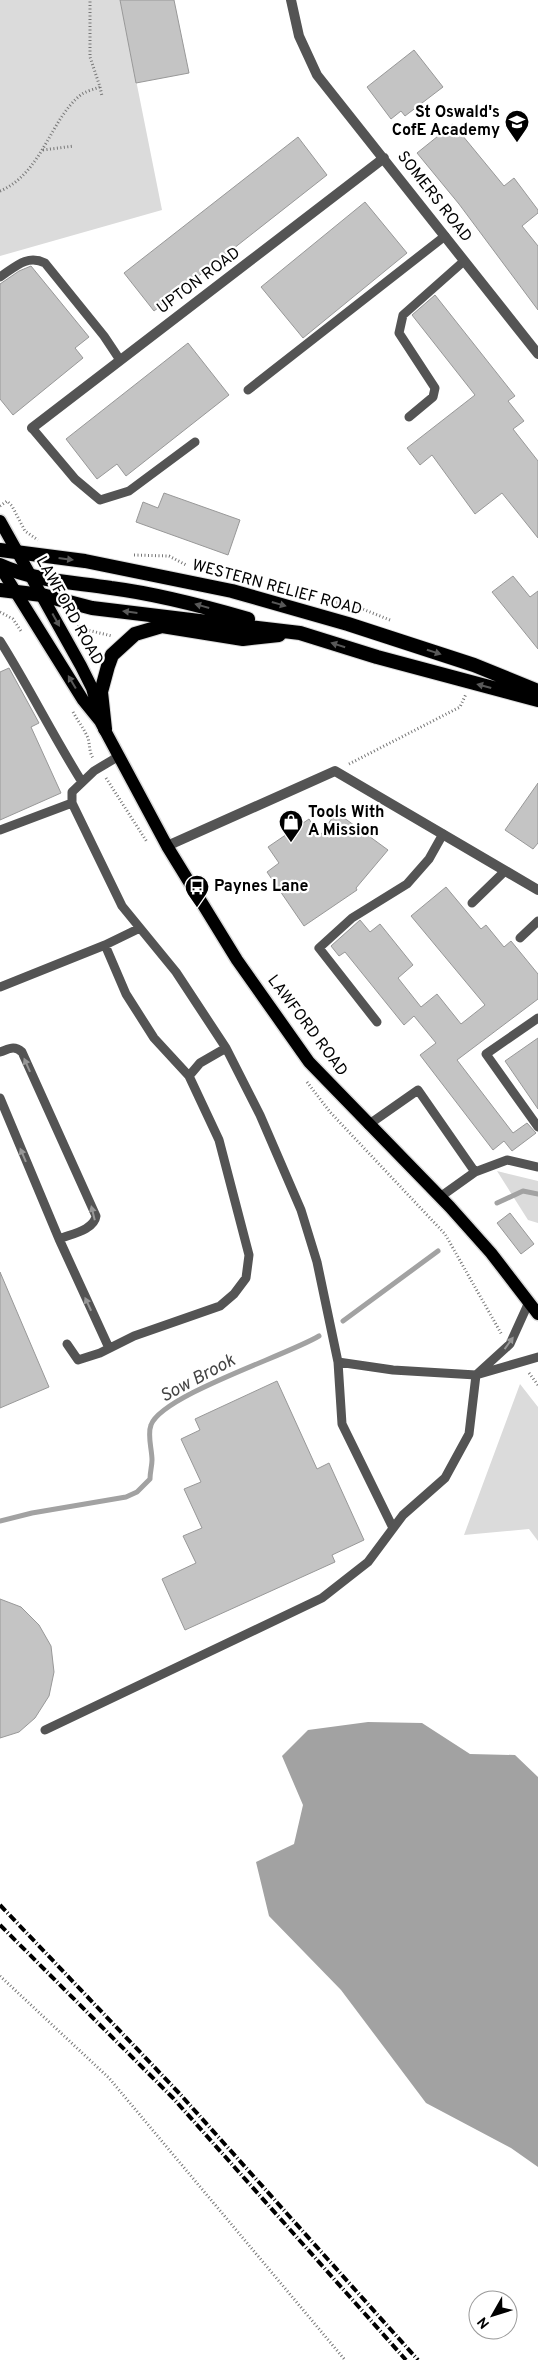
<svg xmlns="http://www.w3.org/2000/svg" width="538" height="2360" font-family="Overpass,sans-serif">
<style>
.green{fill:#dbdbdb}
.water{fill:#a2a2a2}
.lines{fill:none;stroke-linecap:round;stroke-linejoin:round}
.stream{stroke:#a2a2a2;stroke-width:5}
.building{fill:#c4c4c4;stroke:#989898}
.primary-casing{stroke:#dbdbdb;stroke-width:15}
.trunk-casing{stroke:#dbdbdb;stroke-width:16}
.path{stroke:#767676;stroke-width:3;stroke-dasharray:1 2.5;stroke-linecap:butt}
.service{stroke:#545454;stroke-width:9}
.minor{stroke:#545454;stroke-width:10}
.primary{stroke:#000;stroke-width:12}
.trunk{stroke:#000;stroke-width:14}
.rail{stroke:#000;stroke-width:4;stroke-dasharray:8 2.5 1 2.5;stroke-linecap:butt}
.oneway{fill:#595959}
.oneway2{fill:#989898}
.labels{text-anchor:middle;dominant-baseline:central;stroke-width:4.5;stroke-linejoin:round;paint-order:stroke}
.poi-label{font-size:16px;font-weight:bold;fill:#000;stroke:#fff;text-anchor:start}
.street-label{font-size:16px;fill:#000;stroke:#fff}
.water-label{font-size:18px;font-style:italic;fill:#434343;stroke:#fff}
</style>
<rect width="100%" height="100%" fill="#fff"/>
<path class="green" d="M0 0H120L162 210 0 256Z
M497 1171 538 1181V1223L528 1220Z
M520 1384 538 1407V1541L529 1529 464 1535Z"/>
<path class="water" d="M368 1722 422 1723 470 1754 515 1755 538 1777V2167L511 2148 426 2103 341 1990 269 1916 256 1862 294 1844 303 1805 282 1756 308 1730Z"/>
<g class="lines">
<path class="stream" d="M497 1203 523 1191 538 1194
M343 1321 438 1251
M0 1521 32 1513 126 1497 137 1492 150 1479C150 1472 152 1466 152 1460 152 1449 147 1435 151 1425 162 1395 288 1355 319 1336"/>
</g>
<path class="building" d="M120 0H174L189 73 136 83Z
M414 50 443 87 405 116 401 111 391 119 367 87Z
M453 124 504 186 514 178 538 210V213L522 226 538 246V310L459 204 417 153Z
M298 137 327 175 154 311 124 273Z
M365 202 407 253 303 338 261 287Z
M31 266 89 337 75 348 83 358 13 415 0 399V284L19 271Z
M435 295 515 396 508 401 524 421 513 429 538 461V538L502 493 475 514 432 455 420 465 407 448 475 395 412 315Z
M188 343 229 395 126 476 117 464 97 479 66 439Z
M164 493 240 520 228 555 136 522 143 502 158 508Z
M513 576 530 597 538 591V649L492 592Z
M9 668 39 723 31 727 61 793 0 820V672Z
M538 783V843L533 849 505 830Z
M336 812 388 850 356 888 357 890 304 926 267 872 279 863 268 847 309 819 320 836Z
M446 887 481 929 486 925 504 947 511 941 538 974V999L457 1060 513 1133 527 1123 536 1133 512 1151 504 1141 493 1150 420 1055 436 1043 414 1016 404 1025 345 952 339 956 331 946 360 920 370 932 380 924 413 965 398 978 421 1007 437 994 461 1024 485 1005 411 916Z
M538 1038V1109L505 1061Z
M510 1213 534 1244 521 1254 497 1223Z
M0 1272 49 1387 0 1408Z
M277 1381 317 1469 329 1463 364 1540 332 1555 335 1562 185 1630 162 1579 196 1563 183 1536 202 1528 184 1489 201 1482 181 1439 200 1430 195 1419Z
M0 1599 21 1607 39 1625 51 1646 54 1672 49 1696 35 1718 19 1732 0 1738Z"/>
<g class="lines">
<defs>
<path id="primary" d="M0 521 81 666 92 688 99 714
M0 567 83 700 100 721 167 846 237 960 309 1062 450 1207 491 1253 538 1314"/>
<path id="trunk" d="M0 550 85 561 232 591 348 624 474 665 538 691
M0 565C35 581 73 582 111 588 158 594 203 606 248 619
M0 590 42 595 92 608 300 633 377 657 538 700
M105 729 101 692 108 666 112 655 135 634 162 626 243 639 279 635"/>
</defs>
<use href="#primary" class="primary-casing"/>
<use href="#trunk" class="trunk-casing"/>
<path class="path" d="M100 87 102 96
M43 150 74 146
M0 191C43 173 50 118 82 94 87 91 94 89 100 87L90 57V0
M0 506 7 501 12 506 25 531 38 540
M134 555 169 556 186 565
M333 603 345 602 390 620
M0 612 13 619 21 631
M79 628 112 636
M75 631 79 628 77 619
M73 712C78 721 84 729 88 738 90 745 89 752 93 758
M349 764 460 707 466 694
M106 778 147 842
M307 1082 330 1112 445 1234 502 1335
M529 1373 538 1385
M0 1976 109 2078 345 2360"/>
<path class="service" d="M0 277C15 267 27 254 45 263L104 336 120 360
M248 390 445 236
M409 417 433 397 435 388 399 333 403 315 464 261
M32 428 75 479 100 500 129 491 195 442
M0 641C29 687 53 736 82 782
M119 756 94 771 72 792V803L122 906 176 972 226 1048 260 1115 301 1210 317 1262 338 1362 393 1370 476 1375 538 1357
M0 830 72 803
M472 903 505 871
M520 938 538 921
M105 945 126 994 154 1038 189 1076
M0 987 105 945 140 928
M538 1018 486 1054 538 1127
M377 1022 319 948 352 918 407 884 429 859 443 834
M0 1052C9 1049 14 1045 22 1052L96 1216C94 1230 71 1234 59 1239
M0 1098 59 1239 109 1348
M368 1125 418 1090 475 1172
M440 1197 475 1172 507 1160 538 1167
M67 1344 78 1360 100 1353 134 1336 220 1306 234 1294 246 1278 249 1255 219 1140 189 1076 200 1063 226 1048
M338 1362 342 1424 393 1528
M45 1730 322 1598 368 1562 403 1515 445 1478 469 1434 476 1375 510 1344 529 1302"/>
<path class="minor" d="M291 0 299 36 317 75 538 354
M32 428 384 158
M167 846 335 771 538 890"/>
<use href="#primary" class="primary"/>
<use href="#trunk" class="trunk"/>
<path class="rail" d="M0 1905 179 2093 418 2360
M0 1925 173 2098 406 2360"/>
</g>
<defs><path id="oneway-solid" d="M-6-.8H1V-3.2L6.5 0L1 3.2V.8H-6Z" transform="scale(1.25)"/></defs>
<g class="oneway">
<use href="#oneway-solid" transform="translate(66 559) rotate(7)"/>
<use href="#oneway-solid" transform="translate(279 604) rotate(16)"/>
<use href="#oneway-solid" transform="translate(202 606) rotate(-164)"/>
<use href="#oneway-solid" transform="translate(130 612) rotate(-173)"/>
<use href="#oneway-solid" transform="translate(56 620) rotate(61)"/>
<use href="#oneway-solid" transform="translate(338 645) rotate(-163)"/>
<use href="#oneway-solid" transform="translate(434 652) rotate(18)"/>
<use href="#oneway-solid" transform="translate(72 682) rotate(-121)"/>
<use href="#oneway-solid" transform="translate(484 686) rotate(-165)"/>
</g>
<g class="oneway2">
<use href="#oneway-solid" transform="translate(27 1065) rotate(-114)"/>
<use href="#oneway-solid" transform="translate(23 1155) rotate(-113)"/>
<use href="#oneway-solid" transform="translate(93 1213) rotate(-104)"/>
<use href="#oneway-solid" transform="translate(88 1304) rotate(-115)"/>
<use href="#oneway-solid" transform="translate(509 1343) rotate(-54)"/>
</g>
<defs>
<symbol id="school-pin" viewBox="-11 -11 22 30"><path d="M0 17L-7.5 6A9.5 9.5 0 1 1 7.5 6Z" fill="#000" stroke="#fff"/><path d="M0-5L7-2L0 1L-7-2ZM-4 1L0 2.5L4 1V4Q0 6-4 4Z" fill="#fff"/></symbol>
<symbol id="shop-pin" viewBox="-11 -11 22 30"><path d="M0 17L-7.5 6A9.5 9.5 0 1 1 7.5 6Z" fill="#000" stroke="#fff"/><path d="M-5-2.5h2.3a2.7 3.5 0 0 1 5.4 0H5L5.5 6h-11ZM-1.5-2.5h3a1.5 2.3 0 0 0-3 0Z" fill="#fff"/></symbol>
<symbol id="bus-pin" viewBox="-11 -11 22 30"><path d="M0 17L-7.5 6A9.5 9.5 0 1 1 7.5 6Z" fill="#000" stroke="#fff"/><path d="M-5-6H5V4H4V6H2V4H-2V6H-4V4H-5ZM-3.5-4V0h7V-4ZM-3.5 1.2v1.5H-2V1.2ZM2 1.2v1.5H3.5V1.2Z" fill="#fff"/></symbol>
</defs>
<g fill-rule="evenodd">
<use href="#school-pin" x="503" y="108" width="28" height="38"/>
<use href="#shop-pin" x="277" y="808" width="28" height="38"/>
<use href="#bus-pin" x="183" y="873" width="28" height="38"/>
</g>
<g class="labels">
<g class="poi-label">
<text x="500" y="113" text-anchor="end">St Oswald's<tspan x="500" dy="18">CofE Academy</tspan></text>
<text x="308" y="813">Tools With<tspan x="308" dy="18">A Mission</tspan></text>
<text x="214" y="887">Paynes Lane</text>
</g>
<g class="street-label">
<text transform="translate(434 197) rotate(52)">SOMERS ROAD</text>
<text transform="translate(199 281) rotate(-37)">UPTON ROAD</text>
<text transform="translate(277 588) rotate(15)">WESTERN RELIEF ROAD</text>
<text transform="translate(69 611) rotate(61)">LAWFORD ROAD</text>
<text transform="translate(307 1026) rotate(53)">LAWFORD ROAD</text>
</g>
<g class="water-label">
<text transform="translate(198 1379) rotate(-28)">Sow Brook</text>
</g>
</g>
<g transform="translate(493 2315) rotate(231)"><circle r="24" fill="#ffffff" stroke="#999999"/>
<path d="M0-4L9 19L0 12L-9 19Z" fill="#000000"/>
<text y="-8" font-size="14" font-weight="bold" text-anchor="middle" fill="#000000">N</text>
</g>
</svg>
